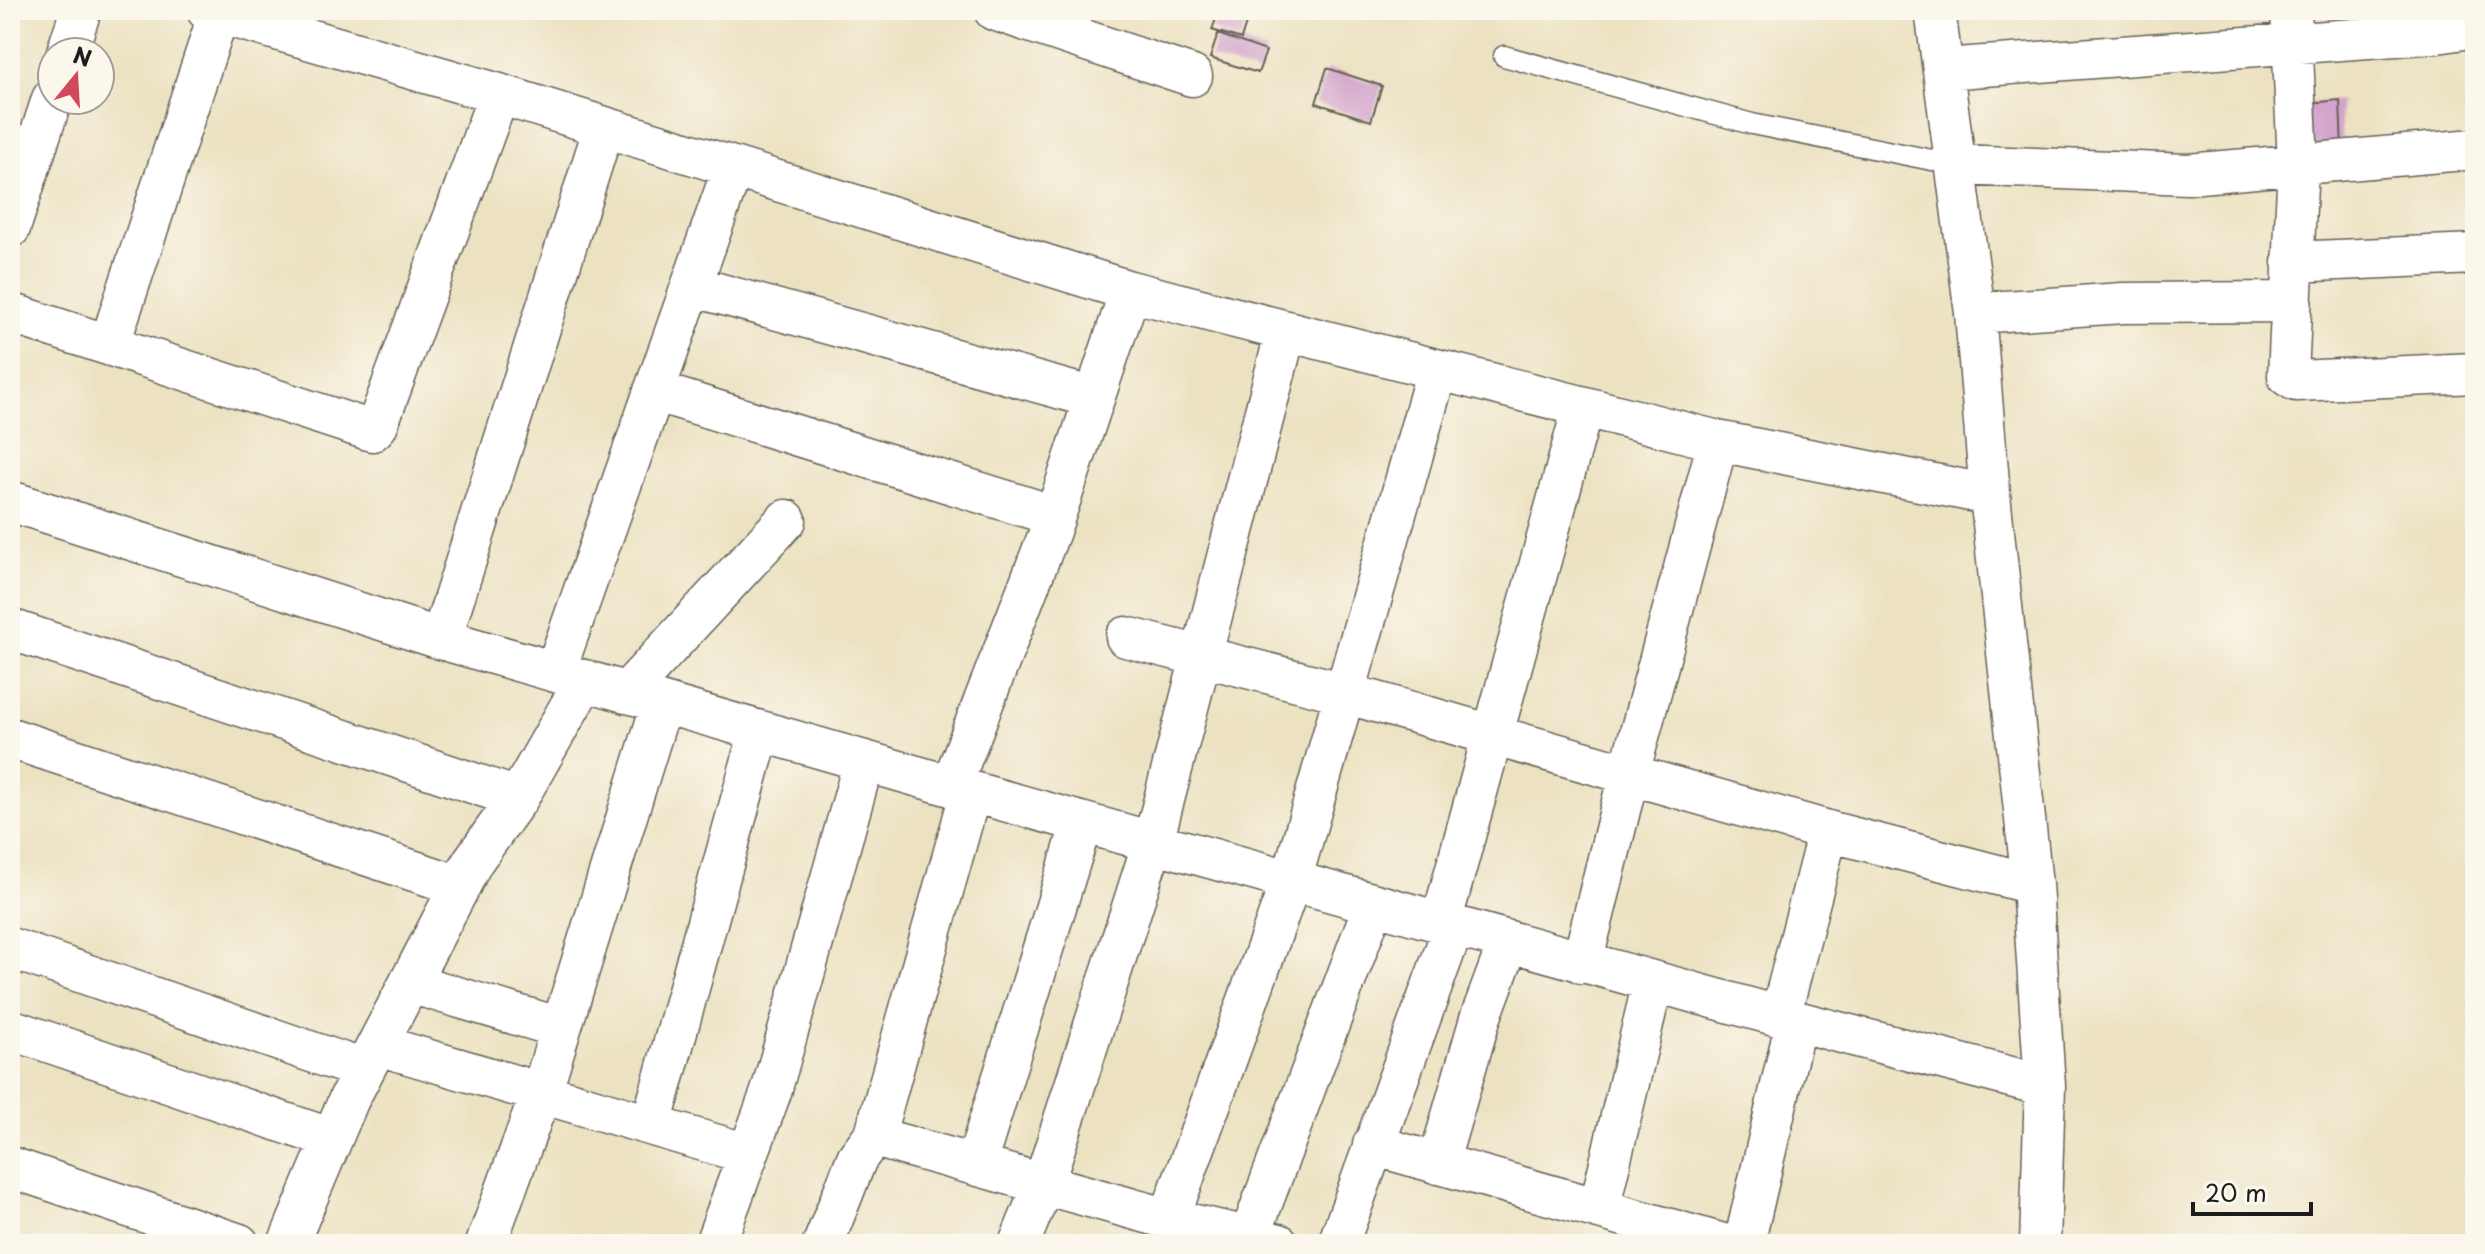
<svg xmlns="http://www.w3.org/2000/svg" width="2485" height="1254" font-family="'Playpen Sans',sans-serif">
<style>
.building{fill:#d3a4cc}
.lines{fill:none;stroke-linecap:round;stroke-linejoin:round}
.service-casing{stroke:#656156;stroke-width:23}
.minor-casing{stroke:#656156;stroke-width:43}
.service{stroke:#fff;stroke-width:20}
.minor{stroke:#fff;stroke-width:40}
</style>
<rect width="100%" height="100%" fill="#fbf7ec"/>
<filter id="ink" filterUnits="userSpaceOnUse"><feTurbulence type="fractalNoise" baseFrequency=".0125" numOctaves="2"/><feDisplacementMap in="SourceGraphic" scale="16" xChannelSelector="R" yChannelSelector="G"/><feConvolveMatrix kernelMatrix="1 2 1 2 8 2 1 2 1" color-interpolation-filters="sRGB"/></filter>
<filter id="wash" filterUnits="userSpaceOnUse"><feTurbulence type="fractalNoise" baseFrequency=".006" numOctaves="4" result="noise"/><feDisplacementMap in="SourceGraphic" scale="32" xChannelSelector="R" yChannelSelector="G"/><feGaussianBlur stdDeviation="1.8" result="paint"/><feColorMatrix in="noise" values="0 0 0 0 0 0 0 0 0 0 0 0 0 0 0 0 0 1.4 0 .05"/><feComposite in="paint" operator="in"/></filter>
<g filter="url(#wash)">
<rect width="100%" height="100%" fill="#ece2c2"/>
<g id="blocks">
<path class="building" d="M1219 10H1250L1241 39 1212 30Z
M1218 34 1266 51 1258 73 1210 58Z
M1327 68 1382 86 1371 121 1316 103Z
M2340 100 2342 152 2301 154 2300 104Z"/>
</g>
</g>
<g filter="url(#ink)">
<use href="#blocks" fill-opacity="0" stroke="#656156" stroke-width="2"/>
<g class="lines">
<defs>
<path id="service" d="M1504 56 1752 124 1957 165"/>
<path id="minor" d="M207 10 499 94 1130 291 1718 441 1990 495
M994 10 1192 76
M1935 10 1975 313 1990 495 2032 884 2045 1086 2040 1244
M2291 10 2298 164 2288 376 2296 381 2475 373
M67 52 81 10
M1943 69 2437 33 2475 27
M1957 165 2188 174 2475 149
M10 228 52 99
M2292 262 2475 254
M692 286 1094 398
M10 313 372 431 377 426 499 94
M1975 313 2123 303 2290 302
M110 343 219 13
M654 391 1055 516
M10 501 441 639 951 786 1796 1021 2045 1086
M10 629 518 798
M1126 637 1345 693 1828 831 2032 884
M441 639 604 127
M555 672 733 168
M626 693 786 520
M10 738 460 886
M951 786 1050 531 1130 291
M971 791 875 1134 878 1138 1169 1219 1279 1244
M1441 923 1583 407
M10 948 364 1070
M1582 963 1629 774 1718 441
M410 983 561 1028
M1780 1017 1828 831
M10 1029 332 1139
M378 1045 748 1154
M651 1125 760 731
M1373 1145 1723 1244
M976 1164 1082 823
M1438 1164 1480 1019 1509 941
M10 1167 239 1244
M1599 1209 1653 982
M1169 1219 1291 881 1437 370
M288 1244 349 1099 473 861 518 798 585 680
M486 1244 541 1093 662 703
M715 1244 771 1092 864 761
M823 1244 857 1158 875 1134
M1019 1244 1043 1185 1153 842 1286 331
M1247 1244 1374 904
M1338 1244 1454 926
M1744 1244 1796 1021"/>
</defs>
<use href="#service" class="service-casing"/>
<use href="#minor" class="minor-casing"/>
<use href="#service" class="service"/>
<use href="#minor" class="minor"/>
</g>
</g>
<rect width="2485" height="1254" fill="none" stroke="#fbf7ec" stroke-width="40"/>
<g transform="translate(76 76) rotate(18)"><circle r="38" fill="#fbf7ec" stroke="#a29f99" stroke-width="2"/>
<path d="M0-6L14 30L0 20L-14 30Z" fill="#d1495b"/>
<text y="-12" font-size="22" font-weight="bold" text-anchor="middle" fill="#1c1c1c">N</text>
</g>
<path d="M2193 1202v12h118v-12" fill="none" stroke="#1c1c1c" stroke-width="4"/>
<text x="2205" y="1202" font-size="24" fill="#1c1c1c" stroke="#fbf7ec" stroke-width="6" paint-order="stroke">20 m</text>
</svg>
